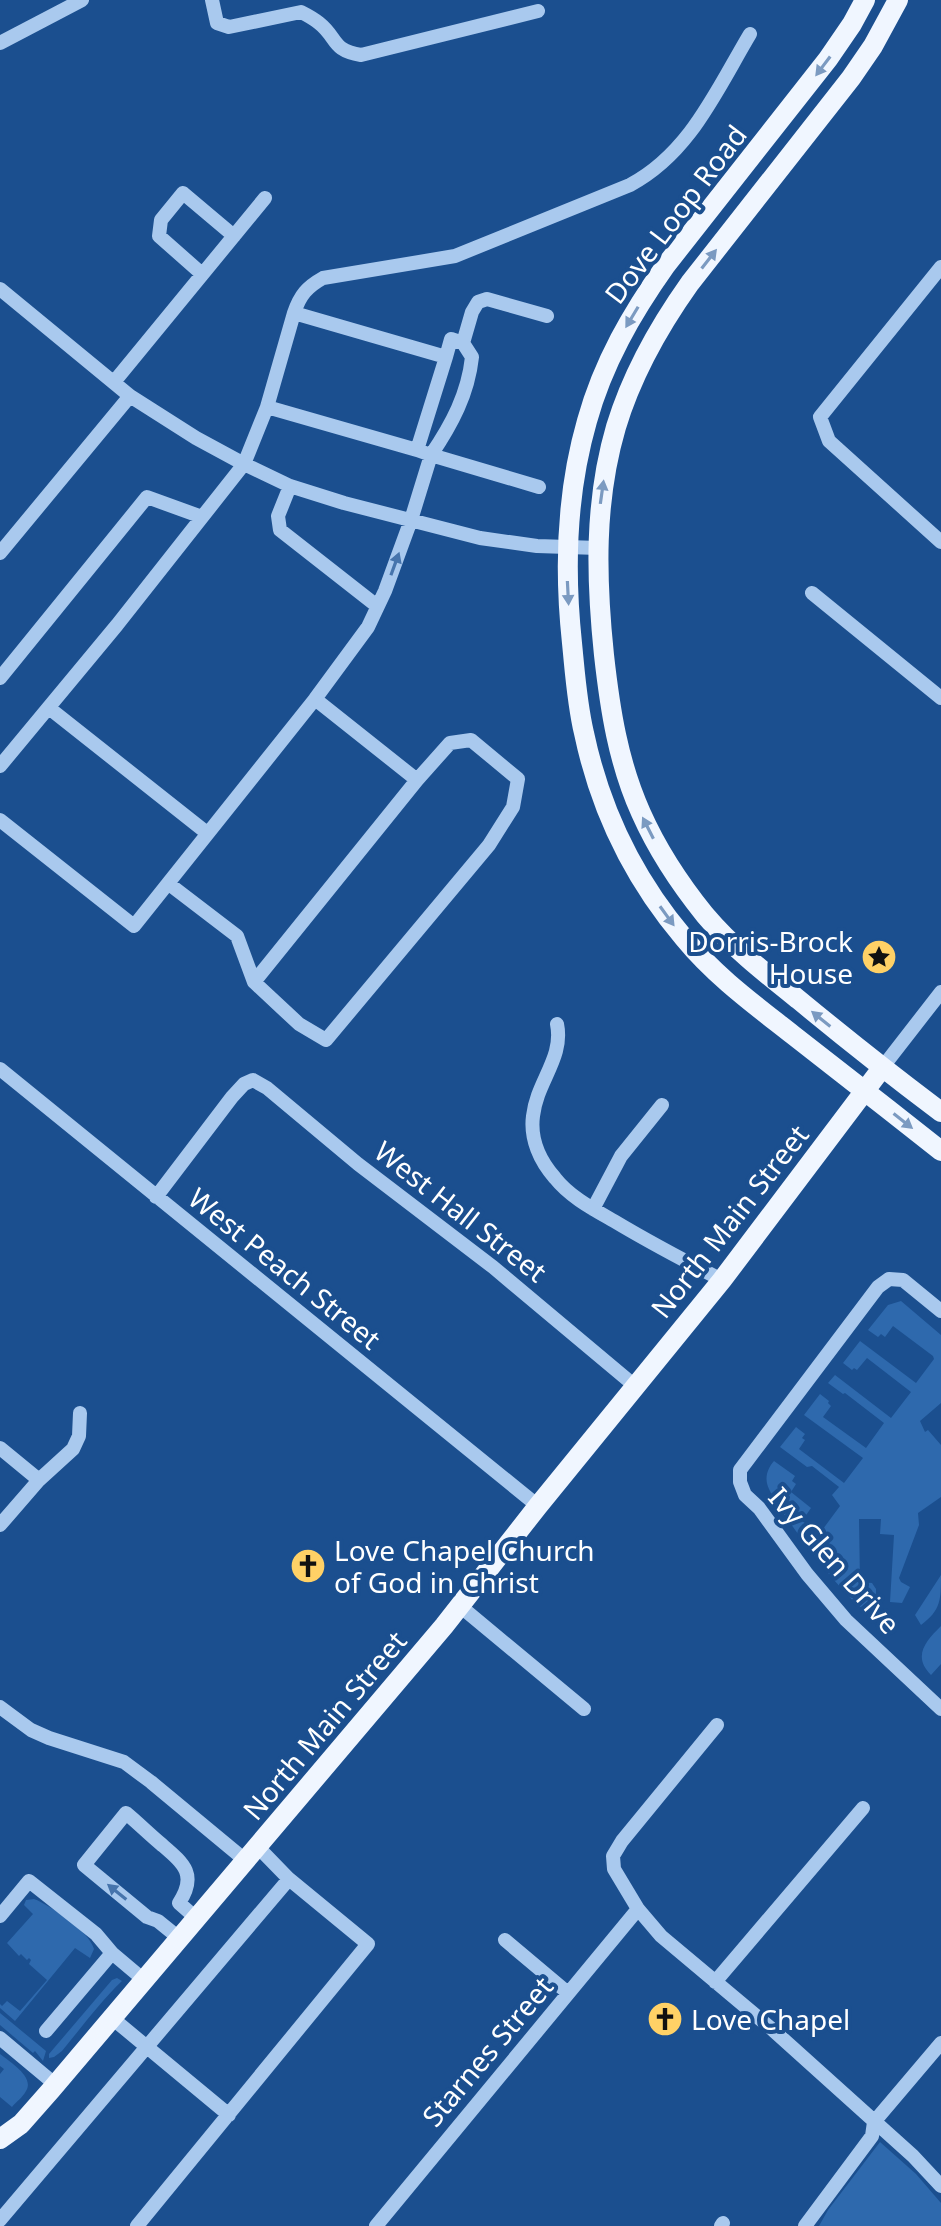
<svg xmlns="http://www.w3.org/2000/svg" width="941" height="2226" font-family="'Noto Sans',sans-serif">
<style>
.green{fill:#2e69ad}
.lines{fill:none;stroke-linecap:round;stroke-linejoin:round}
.minor{stroke:#a9c9ee;stroke-width:14}
.major{stroke:#f0f6ff;stroke-width:20}
.oneway{fill:#7b9ac1}
.oneway2{fill:#4674ac}
.labels{text-anchor:middle;dominant-baseline:central;stroke-width:8;stroke-linejoin:round;paint-order:stroke}
.street-label{font-size:28px;fill:#fff;stroke:#1b4f8f}
.poi-label{font-size:28px;fill:#fff;stroke:#1b4f8f;text-anchor:start}
</style>
<rect width="100%" height="100%" fill="#1b4f8f"/>
<path class="green" d="M901 1301 941 1335V1403L920 1421 925 1432 928 1430 941 1445V1497L918 1513 919 1525 899 1578 901 1582 910 1587 902 1603 890 1602 894 1535 880 1534 881 1519H859L860 1582 872 1583 876 1589V1602L862 1608C841 1594 780 1513 769 1489 764 1479 767 1469 774 1461L795 1476 792 1481 796 1484 791 1492 811 1508 802 1521 820 1533 840 1506 832 1495 839 1487 812 1466 807 1467 780 1447 796 1427 805 1434 802 1438 805 1440 799 1449 844 1483 863 1458 804 1415 820 1394 829 1401 828 1403 831 1406 823 1417 866 1448 884 1423 845 1393 843 1394 828 1383 835 1375 891 1418 911 1392 867 1358 857 1370 854 1368 852 1370 843 1363 860 1341 916 1383 934 1359 933 1356 893 1326 885 1337 881 1334 878 1337 868 1330 888 1305Z
M941 1575C941 1600 941 1610 921 1625L915 1615Z
M941 1626V1664L931 1675C912 1656 926 1641 941 1626Z
M34 1899C50 1905 90 1932 94 1949L90 1958 75 1948 15 2021 0 2008V2004L2 2006 7 2001 20 2011 47 1980 29 1964 31 1960 29 1958 27 1960 21 1954 19 1956 7 1943 33 1914 24 1905 26 1900Z
M117 1978 122 1981C100 2002 81 2028 62 2051L54 2057 49 2058V2054L112 1980Z
M0 2013 46 2051 43 2061 35 2051 33 2053 0 2025Z
M0 2054C10 2062 35 2077 26 2091 23 2097 16 2102 12 2107L0 2097V2074L4 2069 0 2066Z
M880 2142 916 2174 941 2203V2226H819L828 2210Z"/>
<g class="lines">
<path class="minor" d="M212 0 217 23 229 27 301 12C307 15 314 19 319 23 338 38 331 50 361 55L538 11
M0 43 82 0
M941 267 820 417 829 441 941 542
M202 274 159 236 161 220 183 193 234 236
M0 289 130 396 196 438 244 464 290 486 344 503 480 538 537 546 598 548
M294 313C300 295 307 287 323 278L455 256 630 185C690 153 716 91 750 34
M463 343 472 357C468 394 452 424 431 455L539 487
M446 357 451 339 463 343 472 312 478 302 487 299 547 316
M114 382 265 198
M267 407 417 450
M290 486 278 516 280 530 377 606
M0 553 130 396
M812 593 941 698
M0 678 147 497 202 517
M49 708 207 833
M0 766 117 625 244 464 267 407 294 313 446 357 417 450 431 455 411 520 385 591 368 627 315 699 134 926 0 820
M169 884 237 936 254 982 299 1024 326 1040 489 845 513 807 518 779 471 740 450 743 417 780 315 699
M254 982 417 780
M557 1024C564 1058 537 1081 533 1116 530 1139 540 1161 555 1178 570 1197 593 1209 614 1221 649 1242 685 1261 722 1280
M882 1068 941 992
M0 1069 538 1506
M156 1197 232 1097 244 1084 253 1080 267 1088 358 1164 493 1267 635 1386
M593 1209 621 1156 662 1105
M941 1311 903 1280 889 1279 878 1287 740 1470V1482L745 1495 759 1508 807 1574 846 1620 941 1709
M0 1448 39 1480
M0 1525 39 1480 73 1449 79 1436 80 1413
M460 1606 584 1709
M0 1707 31 1730 49 1738 124 1762 151 1782 245 1860
M717 1725 622 1841 613 1856 614 1869 638 1909 661 1936 773 2030 913 2156 941 2186
M0 1916 29 1881 96 1934 112 1953 144 1980
M179 1938 158 1921 147 1917 84 1865 126 1813C138 1823 149 1834 161 1844 183 1863 198 1874 179 1903L196 1918
M505 1940 568 1993
M715 1982 863 1808
M112 2018 229 2115
M46 2031 112 1953
M0 2038 56 2085
M0 2220 289 1879
M137 2226 368 1944 289 1879 257 1846
M376 2226 638 1909
M721 2226 723 2223
M805 2226 872 2136 874 2122 941 2043"/>
<path class="major" d="M865 0 852 24 828 59 666 265C632 313 603 363 587 421 566 494 564 568 572 643 575 673 577 704 584 733 600 809 634 879 684 938 715 976 755 1005 793 1035 842 1073 892 1112 941 1151
M898 0 873 46 851 78 690 283C658 328 632 374 616 427 594 502 596 578 604 655 610 709 618 762 641 813 657 849 680 884 705 915 733 948 765 973 799 1000 845 1038 893 1076 941 1112
M0 2139 21 2124 51 2090 444 1626 538 1506 722 1280 882 1068"/>
</g>
<defs><path id="oneway-solid" d="M-6-.8H1V-3.2L6.5 0L1 3.2V.8H-6Z" transform="scale(2)"/></defs>
<g class="oneway">
<use href="#oneway-solid" transform="translate(823 66) rotate(127)"/>
<use href="#oneway-solid" transform="translate(709 259) rotate(-52)"/>
<use href="#oneway-solid" transform="translate(632 317) rotate(121)"/>
<use href="#oneway-solid" transform="translate(602 492) rotate(-82)"/>
<use href="#oneway-solid" transform="translate(568 593) rotate(87)"/>
<use href="#oneway-solid" transform="translate(648 828) rotate(-117)"/>
<use href="#oneway-solid" transform="translate(667 916) rotate(54)"/>
<use href="#oneway-solid" transform="translate(821 1019) rotate(-141)"/>
<use href="#oneway-solid" transform="translate(903 1121) rotate(38)"/>
</g>
<g class="oneway2">
<use href="#oneway-solid" transform="translate(395 564) rotate(-70)"/>
<use href="#oneway-solid" transform="translate(117 1892) rotate(-141)"/>
</g>
<defs>
<symbol id="sight-disc" viewBox="-11 -11 22 22"><circle r="9.5" fill="#ffd166" stroke="#1b4f8f"/><path d="M0-6L1.8-2.2L6-1.7L2.9 1.2L3.7 5.4L0 3.3L-3.7 5.4L-2.9 1.2L-6-1.7L-1.8-2.2Z" fill="#111"/></symbol>
<symbol id="church-disc" viewBox="-11 -11 22 22"><circle r="9.5" fill="#ffd166" stroke="#1b4f8f"/><path d="M-1.2-6h2.4v3.5h3.3v2.4h-3.3V6h-2.4V-.1h-3.3v-2.4h3.3Z" fill="#111"/></symbol>
</defs>
<g fill-rule="evenodd">
<use href="#sight-disc" x="859" y="937" width="40" height="40"/>
<use href="#church-disc" x="288" y="1546" width="40" height="40"/>
<use href="#church-disc" x="645" y="1999" width="40" height="40"/>
</g>
<g class="labels">
<g class="street-label">
<text transform="translate(675 214) rotate(-53)">Dove Loop Road</text>
<text transform="translate(461 1211) rotate(38)">West Hall Street</text>
<text transform="translate(729 1221) rotate(-52)">North Main Street</text>
<text transform="translate(285 1268) rotate(39)">West Peach Street</text>
<text transform="translate(835 1560) rotate(49)">Ivy Glen Drive</text>
<text transform="translate(324 1725) rotate(-50)">North Main Street</text>
<text transform="translate(487 2051) rotate(-50)">Starnes Street</text>
</g>
<g class="poi-label">
<text x="853" y="941" text-anchor="end">Dorris-Brock<tspan x="853" dy="32">House</tspan></text>
<text x="334" y="1550">Love Chapel Church<tspan x="334" dy="32">of God in Christ</tspan></text>
<text x="691" y="2019">Love Chapel</text>
</g>
</g>
</svg>
